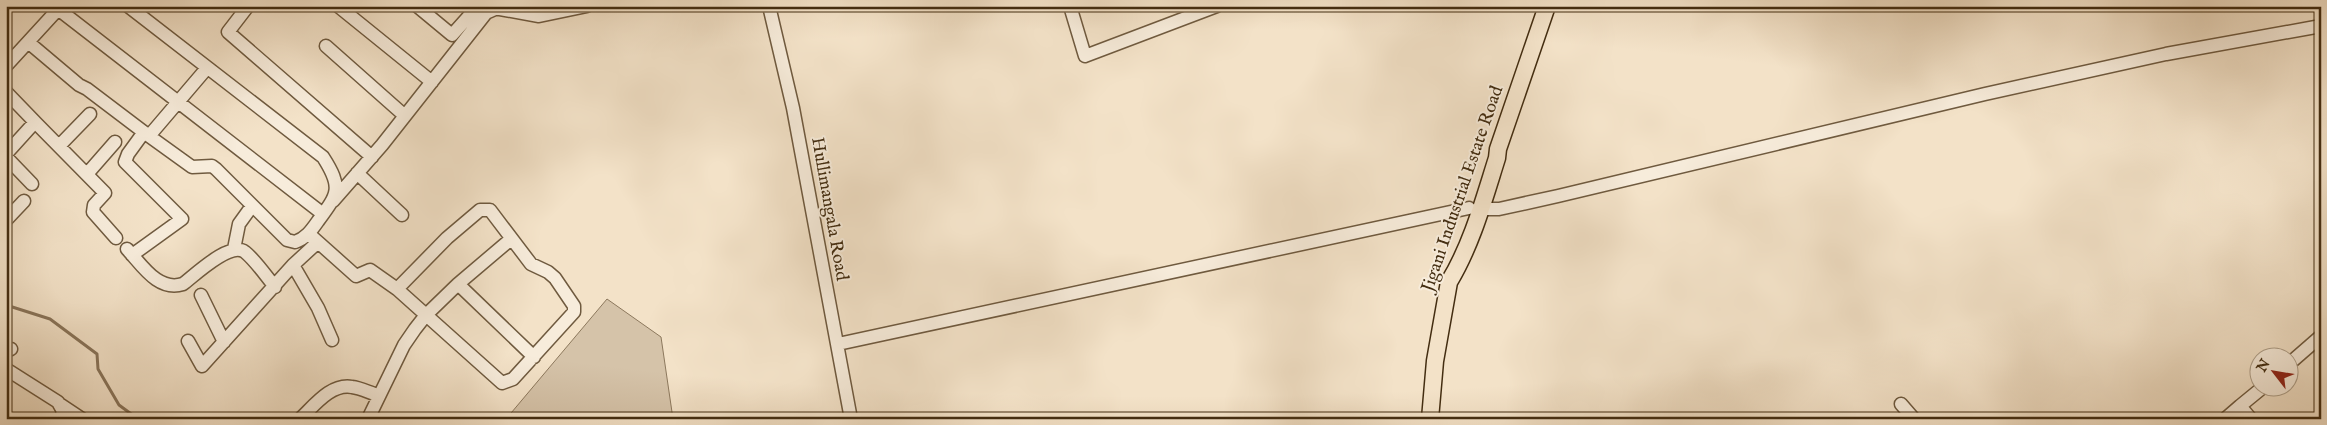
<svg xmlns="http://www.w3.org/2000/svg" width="2327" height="425" font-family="'IM FELL English',serif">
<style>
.green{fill:#d5c3a9;stroke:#8c785d}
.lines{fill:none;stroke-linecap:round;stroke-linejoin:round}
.stream{stroke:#89745a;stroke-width:3}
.minor-casing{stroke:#6f5a3f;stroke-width:15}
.major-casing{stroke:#432d11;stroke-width:19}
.minor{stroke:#f7ecdb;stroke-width:12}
.major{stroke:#f3e2c8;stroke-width:16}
.labels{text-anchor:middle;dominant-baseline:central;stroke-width:4;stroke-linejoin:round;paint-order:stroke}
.street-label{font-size:18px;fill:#432d11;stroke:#f7ecdb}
</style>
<rect width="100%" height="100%" fill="#f3e2c8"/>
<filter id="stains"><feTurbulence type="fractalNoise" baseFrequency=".004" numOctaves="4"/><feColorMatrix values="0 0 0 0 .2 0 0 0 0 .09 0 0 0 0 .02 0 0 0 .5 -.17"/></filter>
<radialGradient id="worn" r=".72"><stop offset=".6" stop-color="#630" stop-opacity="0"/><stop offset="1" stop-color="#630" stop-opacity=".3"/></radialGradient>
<path class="green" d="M607 299 661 337 673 419H506Z"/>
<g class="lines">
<path class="stream" d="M6 305 50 319 97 354 98 369 119 405 138 419"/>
<defs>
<path id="minor" d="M128 6 323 157C343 188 338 194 318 221 311 231 306 238 295 242L287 240 216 169 212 166 192 167 149 136
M248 6 228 32 372 157
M338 6 432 82
M417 6 452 35 478 6
M769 6 793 108 851 419
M1070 6 1085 56 1217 6
M58 9 323 214
M28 42 79 85 87 89 149 136 207 68
M326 46 405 116
M6 66 61 6
M6 92 35 122 6 154
M35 122 105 193 94 205 93 212 116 238
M59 146 90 114
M6 157 32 184
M357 173 402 215
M87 174 115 142
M333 201 382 145 486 13 495 9H500L539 16 587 6
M1481 209H1499L1558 196 1985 94 2166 54 2321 26
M6 220 24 201
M309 234 356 276 370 270 397 289 502 383 513 379 574 312V306L555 278 548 272 531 264 490 210H480L447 238 397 289
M127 249C142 265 158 292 183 284 195 275 230 241 245 252 256 261 266 276 275 287
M234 249 239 224 252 206
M132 255 182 219 125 162 128 154 144 132
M293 265 318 308 332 340
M458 284 534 357
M201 295 224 342
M188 341 202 366 293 265 318 242
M838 344 1469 208
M6 351 11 349
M2290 363 2321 336
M6 369 58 402 63 411 61 419
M1901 404 1914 419
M61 405 82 419
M300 419C314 406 331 383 352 387 361 388 370 393 378 395
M368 419 404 345 415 329 426 315 458 284 511 239
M2225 419 2240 406
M2251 419 2240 406 2262 388"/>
<path id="major" d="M1430 419 1435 361 1449 282C1472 244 1484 199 1497 158L1498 149 1547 6"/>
</defs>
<use href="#minor" class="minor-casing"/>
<use href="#major" class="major-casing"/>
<use href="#minor" class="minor"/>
<use href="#major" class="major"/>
</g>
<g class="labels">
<g class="street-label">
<text transform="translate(1463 189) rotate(-71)">Jigani Industrial Estate Road</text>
<text transform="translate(829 209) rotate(80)">Hullimangala Road</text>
</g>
</g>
<rect width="2327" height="425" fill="none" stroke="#f3e2c8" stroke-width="25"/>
<rect x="8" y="8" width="2312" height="410" fill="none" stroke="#432d11" stroke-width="2.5"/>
<rect x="12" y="12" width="2302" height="400" fill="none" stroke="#432d11"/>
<g transform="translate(2274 372) rotate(301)"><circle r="24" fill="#f7ecdb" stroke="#afa08a"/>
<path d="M0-4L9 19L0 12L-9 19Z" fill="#8f2418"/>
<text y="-8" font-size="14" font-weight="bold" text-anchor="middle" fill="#432d11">N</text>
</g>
<rect width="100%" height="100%" filter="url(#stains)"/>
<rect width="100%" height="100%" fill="url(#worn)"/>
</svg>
